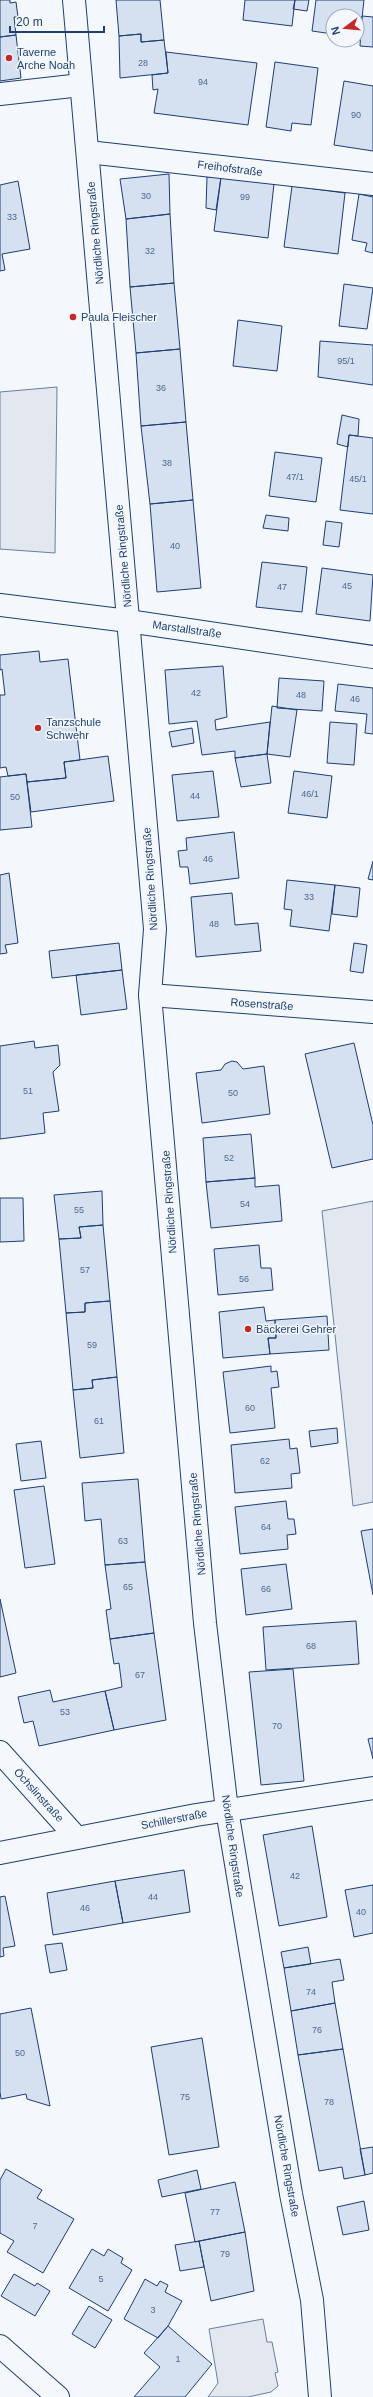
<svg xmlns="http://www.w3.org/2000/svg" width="373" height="2397" font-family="Helvetica,sans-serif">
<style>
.parking{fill:#e3e8f0;stroke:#687fa3}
.building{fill:#d5e0f0;stroke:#1d3f73}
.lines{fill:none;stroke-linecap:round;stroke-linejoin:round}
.street-casing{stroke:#1d3f73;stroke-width:24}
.secondary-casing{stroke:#1d3f73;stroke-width:24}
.street{stroke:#f4f7fb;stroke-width:22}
.secondary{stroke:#f4f7fb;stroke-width:22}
.poi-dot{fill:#c62828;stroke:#f4f7fb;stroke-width:1.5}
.labels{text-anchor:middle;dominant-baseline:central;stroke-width:3;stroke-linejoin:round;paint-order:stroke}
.number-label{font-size:9px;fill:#4b6792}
.poi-label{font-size:11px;fill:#1d3f73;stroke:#f4f7fb;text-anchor:start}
.street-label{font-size:11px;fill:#1d3f73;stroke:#f4f7fb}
</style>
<rect width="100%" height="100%" fill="#f4f7fb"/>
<path class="parking" d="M57 387 55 553 0 549V392Z
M373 1201V1502L353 1506 322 1211Z
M263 2319 267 2342H272L278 2372 275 2373 278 2386 271 2392 248 2397H208L218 2383 209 2329Z"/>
<path class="building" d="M0 0H10V3L16 2 18 17H14L16 35 0 37Z
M116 0H160L164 40 141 42V34L119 36Z
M245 0H295L292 26 243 20Z
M295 0H309L307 11 293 9Z
M316 0H364L360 37H357V16H333V34L312 31Z
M362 16 373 17V47L360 46Z
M141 34V42L164 40 168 73 120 78 119 36Z
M16 35 21 78 0 81V37Z
M166 52 257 63 248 125 154 113 158 89 153 90 152 75 168 73Z
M275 62 318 68 311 125 292 123 291 131 266 127Z
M344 81 373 86V151L334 145Z
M169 174 170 214 126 219 120 179Z
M207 177H221L216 210 206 208Z
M221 177 274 184 268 238 214 231Z
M18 181 30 249 2 254 5 270 0 271V185Z
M292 186 345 193 338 254 284 247Z
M359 194 373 197V253L365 251 367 243 352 240Z
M170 214 174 283 130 287 126 219Z
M174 283 180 349 136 353 130 287Z
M344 284 373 288 367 329 339 326Z
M238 320 282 326 277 371 233 366Z
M320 341 373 345V385L318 377Z
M180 349 186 422 141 426 136 353Z
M342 415 359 419 358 436 349 435 348 447 337 444Z
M186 422 193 500 150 504 141 426Z
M349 435 373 438V514L340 510Z
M275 452 322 458 316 502 269 496Z
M193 500 201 588 157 592 150 504Z
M266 515 289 518 288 531 263 528Z
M326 521 342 523 339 547 323 545Z
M262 562 307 567 302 612 256 607Z
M322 568 373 575 370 621 316 614Z
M39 651 40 662 68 659 80 760 64 762 66 778 27 782 26 774 8 776 6 767 0 768V695H5L2 669 0 670V655Z
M223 666 227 717 215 720 216 730 270 722 267 754 235 758V751L202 755 197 721 169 724 165 670Z
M279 678 324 681 322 711 277 708Z
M338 684 373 688V734L365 733 367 714 335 711Z
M272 706 297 710 290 757 267 754Z
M330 722 357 724 354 765 327 763Z
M192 728 194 743 172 747 169 732Z
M267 754 271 783 241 787 235 758Z
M108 756 114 801 31 812 27 782 66 778 64 762Z
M213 771 219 817 177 821 172 775Z
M294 771 332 776 327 818 288 813Z
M26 774 32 827 0 830V777Z
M234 832 239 878 190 884 188 867H180L178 851 187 850 186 838Z
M373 861V880L368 879Z
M9 873 18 943 5 945 7 953 0 954V875Z
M287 880 335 885 329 931 290 926 292 910 284 909Z
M335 885 360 888 357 917 332 914Z
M232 893 235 925 258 923 261 951 196 957 191 897Z
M119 943 122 970 52 978 49 951Z
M354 943 367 945 363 973 350 971Z
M122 970 127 1009 81 1015 76 975Z
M34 1041 35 1048 58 1045 60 1065 53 1072 59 1111 43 1113 45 1133 0 1139V1046Z
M354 1043 373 1125V1159L332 1168 305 1054Z
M232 1061 237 1062 243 1069 264 1066 270 1114 202 1123 196 1073 221 1070 225 1064Z
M251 1134 255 1178 206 1182 203 1138Z
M255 1178V1187L279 1185 282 1221 211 1228 206 1182Z
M102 1191 103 1225 79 1227 81 1238 59 1239 54 1195Z
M0 1198H23L24 1241 0 1242Z
M103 1225 110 1301 85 1303V1312L66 1313 59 1239 81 1238 79 1227Z
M259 1245 261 1268H271L273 1290 218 1295 214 1249Z
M110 1301 117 1377 92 1380 93 1388 73 1390 66 1313 85 1312V1303Z
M264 1307 266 1321 275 1320 276 1338H268L270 1354 223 1358 219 1312Z
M327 1316 329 1350 270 1354 268 1338H276L275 1320Z
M271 1366V1372L277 1371 279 1387 271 1388 275 1428 230 1433 223 1372Z
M117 1377 124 1453 80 1458 73 1390 93 1388 92 1380Z
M337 1428 338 1443 311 1447 309 1431Z
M289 1439 290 1449 297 1448 300 1473 291 1474 292 1488 235 1493 231 1445Z
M41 1441 46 1478 21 1481 16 1444Z
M138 1479 145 1562 105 1565 101 1519 85 1521 82 1483Z
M44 1486 55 1564 25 1568 14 1490Z
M286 1501 288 1519H294L296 1534 287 1535 288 1549 240 1554 235 1507Z
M373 1529V1595L361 1531Z
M145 1562 154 1633 110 1639 106 1610 111 1609 105 1565Z
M286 1564 292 1609 246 1615 241 1569Z
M0 1599 16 1673 0 1677Z
M356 1621 359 1664 266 1670 263 1627Z
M154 1633 166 1720 114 1730 105 1691 122 1687 119 1663 114 1664 110 1639Z
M293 1669 304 1781 261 1785 249 1672Z
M50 1690 53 1702 105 1691 114 1730 39 1746 33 1721 24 1723 18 1697Z
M373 1738V1759L368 1739Z
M312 1826 327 1917 279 1926 263 1835Z
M184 1870 190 1912 123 1923 115 1881Z
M115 1881 123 1923 53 1935 47 1893Z
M373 1885V1933L354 1937 345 1890Z
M5 1896 15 1946 3 1948 4 1956 0 1957V1897Z
M62 1943 67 1970 50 1973 45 1945Z
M308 1947 311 1964 284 1968 281 1952Z
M340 1959 344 1980 332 1982 335 2003 291 2011 284 1968Z
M335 2003 343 2049 298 2055 291 2011Z
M31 2008 50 2106 27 2099 26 2094 1 2099 0 2092V2014Z
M202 2038 219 2147 169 2155 151 2047Z
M343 2049 365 2175 344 2179 342 2167 319 2171 298 2055Z
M373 2147V2173L365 2175 360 2149Z
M6 2169 42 2190 37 2198 74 2219 43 2273 7 2252 14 2241 0 2233V2180Z
M197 2170 201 2189 162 2197 158 2180Z
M235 2182 245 2232 195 2242 185 2193Z
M364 2201 369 2230 343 2235 337 2207Z
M245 2232 254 2291 211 2301 199 2241Z
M199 2241 204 2267 180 2271 175 2245Z
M92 2249 104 2256 108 2249 123 2258 121 2263 132 2270 108 2311 69 2288Z
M14 2274 35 2286 37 2283 50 2291 35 2316 1 2296Z
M145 2279 157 2286 160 2281 168 2285 165 2292 182 2301 168 2326 158 2338 124 2319Z
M89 2306 112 2320 95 2348 72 2334Z
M168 2326 212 2364 185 2397H134L160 2367 144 2353Z"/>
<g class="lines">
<defs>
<path id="street" d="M0 94 81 85
M88 152 373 184
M0 605 128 621 373 657
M150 995 373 1012
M0 1752 77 1838
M0 1853 196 1815 373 1788
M0 2346 58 2397"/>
<path id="secondary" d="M74 0 155 929 150 995 205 1623 227 1810 291 2194 312 2300 320 2397"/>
</defs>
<use href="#street" class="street-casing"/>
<use href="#secondary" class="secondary-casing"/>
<use href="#street" class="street"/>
<use href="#secondary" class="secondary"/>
</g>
<g class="poi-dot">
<circle cx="9" cy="58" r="4"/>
<circle cx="73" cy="317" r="4"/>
<circle cx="38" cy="728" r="4"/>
<circle cx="248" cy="1329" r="4"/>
</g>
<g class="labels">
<g class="number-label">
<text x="143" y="63">28</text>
<text x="203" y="82">94</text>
<text x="356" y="115">90</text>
<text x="146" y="196">30</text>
<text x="245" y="197">99</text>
<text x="12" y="217">33</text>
<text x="150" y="251">32</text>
<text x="346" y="361">95/1</text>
<text x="161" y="388">36</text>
<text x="167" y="463">38</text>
<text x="295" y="477">47/1</text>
<text x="358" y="479">45/1</text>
<text x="175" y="546">40</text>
<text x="347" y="586">45</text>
<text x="282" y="587">47</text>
<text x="196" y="693">42</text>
<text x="301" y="695">48</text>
<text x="355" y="699">46</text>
<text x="310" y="794">46/1</text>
<text x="195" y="796">44</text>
<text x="15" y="797">50</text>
<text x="208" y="859">46</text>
<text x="309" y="897">33</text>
<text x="214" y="924">48</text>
<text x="28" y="1091">51</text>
<text x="233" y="1093">50</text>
<text x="229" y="1158">52</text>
<text x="245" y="1204">54</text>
<text x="79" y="1210">55</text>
<text x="85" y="1270">57</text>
<text x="244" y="1279">56</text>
<text x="92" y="1345">59</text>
<text x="250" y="1408">60</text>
<text x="99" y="1421">61</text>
<text x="265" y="1461">62</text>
<text x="266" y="1527">64</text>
<text x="123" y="1541">63</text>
<text x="128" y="1587">65</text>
<text x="266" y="1589">66</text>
<text x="311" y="1646">68</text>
<text x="140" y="1675">67</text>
<text x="65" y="1712">53</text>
<text x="277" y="1726">70</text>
<text x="295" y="1876">42</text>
<text x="153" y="1897">44</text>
<text x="85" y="1908">46</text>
<text x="361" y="1912">40</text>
<text x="311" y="1992">74</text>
<text x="317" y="2030">76</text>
<text x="20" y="2053">50</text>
<text x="185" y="2097">75</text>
<text x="329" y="2102">78</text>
<text x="215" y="2212">77</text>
<text x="35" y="2226">7</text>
<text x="225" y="2254">79</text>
<text x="101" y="2279">5</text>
<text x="153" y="2310">3</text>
<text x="178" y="2359">1</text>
</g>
<g class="poi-label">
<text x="17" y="52">Taverne<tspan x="17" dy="13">Arche Noah</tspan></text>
<text x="81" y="317">Paula Fleischer</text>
<text x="46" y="722">Tanzschule<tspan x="46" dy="13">Schwehr</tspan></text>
<text x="256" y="1329">Bäckerei Gehrer</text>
</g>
<g class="street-label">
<text transform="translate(230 168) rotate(7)">Freihofstraße</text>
<text transform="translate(95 233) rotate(-95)">Nördliche Ringstraße</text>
<text transform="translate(123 556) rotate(-95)">Nördliche Ringstraße</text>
<text transform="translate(187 629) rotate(8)">Marstallstraße</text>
<text transform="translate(150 879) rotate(-94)">Nördliche Ringstraße</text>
<text transform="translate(262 1004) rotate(4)">Rosenstraße</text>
<text transform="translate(169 1202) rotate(-94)">Nördliche Ringstraße</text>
<text transform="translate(197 1524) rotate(-95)">Nördliche Ringstraße</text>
<text transform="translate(39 1795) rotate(48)">Öchslinstraße</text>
<text transform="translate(174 1819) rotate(-11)">Schillerstraße</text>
<text transform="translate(233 1846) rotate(82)">Nördliche Ringstraße</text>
<text transform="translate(287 2166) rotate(80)">Nördliche Ringstraße</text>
</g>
</g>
<g transform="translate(345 28) rotate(254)"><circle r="19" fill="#f4f7fb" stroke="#9eadc5"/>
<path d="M0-3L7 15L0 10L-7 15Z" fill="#c62828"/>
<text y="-6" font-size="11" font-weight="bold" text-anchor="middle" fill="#1d3f73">N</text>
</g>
<path d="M10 26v6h94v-6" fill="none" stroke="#1d3f73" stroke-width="2"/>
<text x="16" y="26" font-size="12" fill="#1d3f73" stroke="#f4f7fb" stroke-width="3" paint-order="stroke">20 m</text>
</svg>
